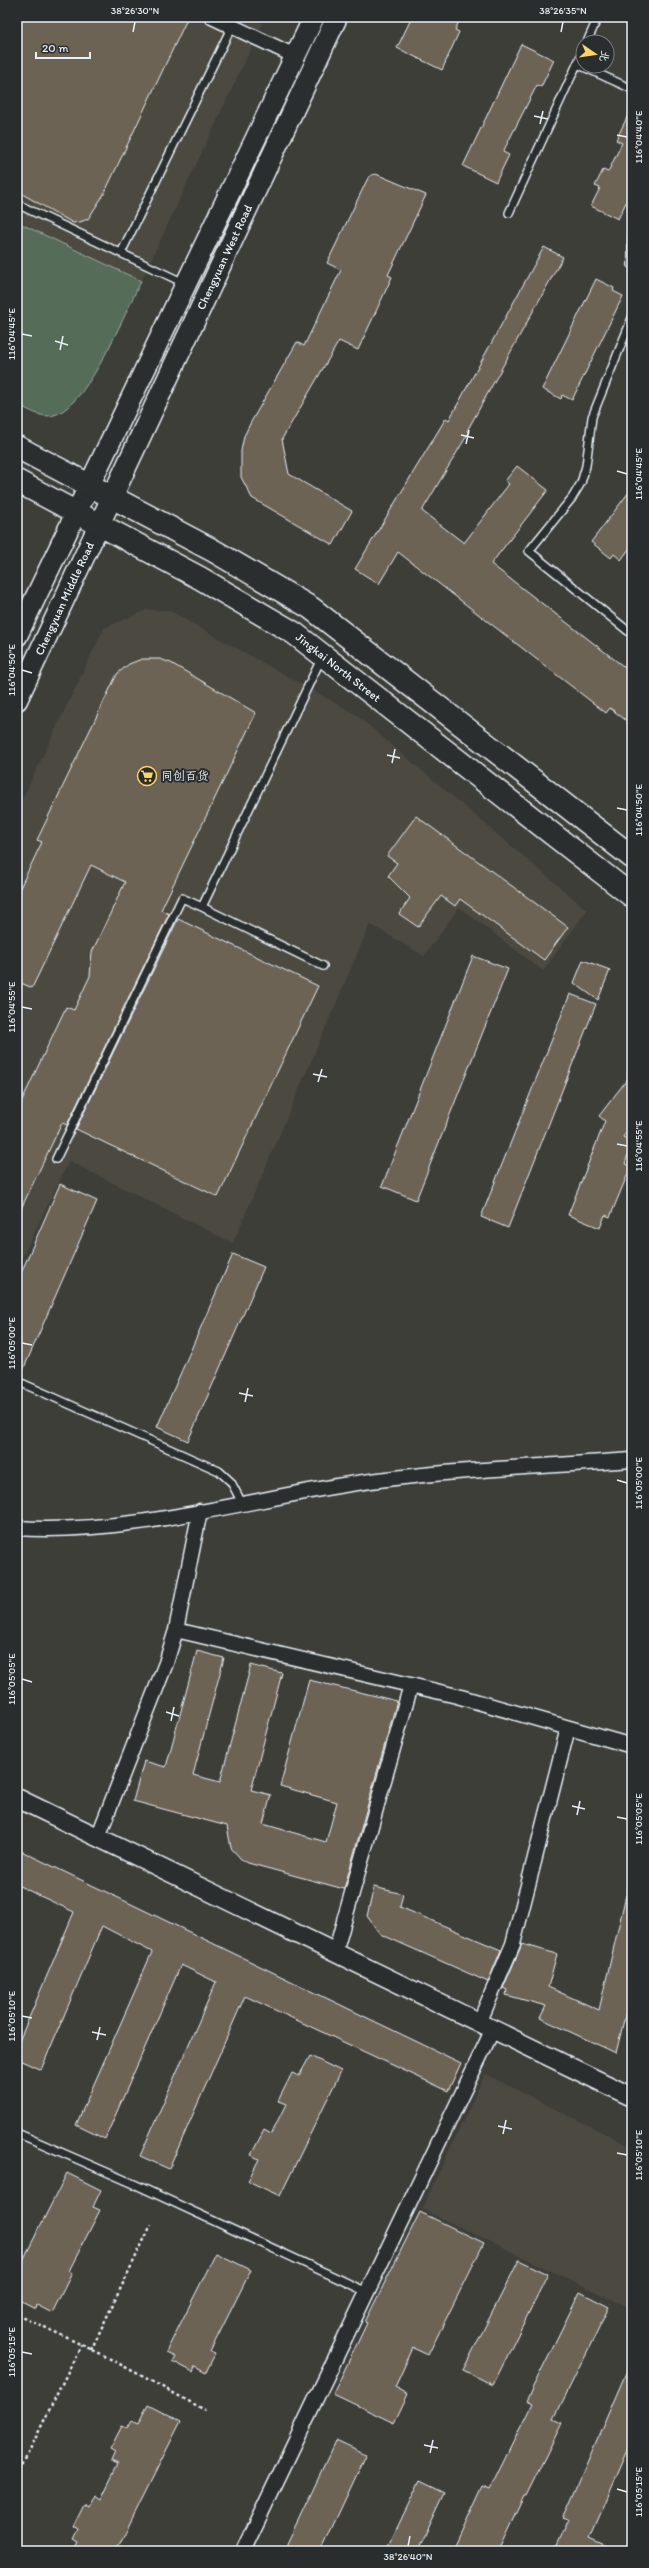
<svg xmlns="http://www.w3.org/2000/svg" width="649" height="2568" font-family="Itim,'LXGW WenKai TC',sans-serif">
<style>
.built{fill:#4c4941}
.green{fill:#556c59;stroke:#9eaea8}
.building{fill:#6d6454;stroke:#e8f1f8}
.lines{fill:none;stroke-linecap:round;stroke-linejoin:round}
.service-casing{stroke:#e8f1f8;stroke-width:10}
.minor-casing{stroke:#e8f1f8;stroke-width:17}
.tertiary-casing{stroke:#e8f1f8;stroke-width:21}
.secondary-casing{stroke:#e8f1f8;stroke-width:23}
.primary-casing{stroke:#e8f1f8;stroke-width:25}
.path{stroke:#e8f1f8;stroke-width:2.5;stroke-dasharray:3 3;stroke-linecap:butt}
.service{stroke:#2a2d2e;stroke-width:7}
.minor{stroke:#2a2d2e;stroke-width:14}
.tertiary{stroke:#2a2d2e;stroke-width:18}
.secondary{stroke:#2a2d2e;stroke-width:20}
.primary{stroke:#2a2d2e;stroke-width:22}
.ticks{fill:none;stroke:#e8f1f8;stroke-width:1.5}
.labels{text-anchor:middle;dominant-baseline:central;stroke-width:4;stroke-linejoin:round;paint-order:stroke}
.street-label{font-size:12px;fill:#e8f1f8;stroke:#2a2d2e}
.poi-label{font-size:12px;fill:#e8f1f8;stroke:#2a2d2e;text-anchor:start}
.neatline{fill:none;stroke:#e8f1f8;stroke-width:1.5}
.ticks-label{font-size:10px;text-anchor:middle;fill:#e8f1f8}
</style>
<rect width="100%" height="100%" fill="#3e3e39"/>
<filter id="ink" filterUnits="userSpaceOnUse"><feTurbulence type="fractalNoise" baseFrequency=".025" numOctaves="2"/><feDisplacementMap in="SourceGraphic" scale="8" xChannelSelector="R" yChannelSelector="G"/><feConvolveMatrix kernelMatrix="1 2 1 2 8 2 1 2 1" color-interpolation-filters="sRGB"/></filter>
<g filter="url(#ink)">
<path class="built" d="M17 17H250L263 23 141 281 17 222Z
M146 610H168L355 714 587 910 543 971 459 907 424 956 370 924 233 1243 69 1161 17 1268V810L104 628Z
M485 2074 632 2147V2309L422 2209Z"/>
<path class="green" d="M17 222 141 281C125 313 90 400 57 414 43 420 29 410 17 404Z"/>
<path class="building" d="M22 17H188L104 194 88 219 80 222 73 223 17 191V28Z
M412 17H461L455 30 459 32 442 70 397 48Z
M521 44 554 60 541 87 537 85 503 152 509 155 496 182 463 166Z
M632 107V190L618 219 591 206 600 188 595 186 603 170 608 172 622 143 616 140Z
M376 174 426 195 388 275 392 277 358 350 339 341 282 439 289 474 352 511 333 545 252 498 241 477V451L244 436 251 422 297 342 304 346 341 270 327 263 367 180 371 175Z
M544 247 563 257 467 431 469 432 422 511 464 543 509 484 505 481 517 466 548 490 491 564 632 673V725L610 708 606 713 398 552 379 584 355 569 446 418 449 420Z
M596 279 614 288 613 291 623 296 572 400 562 395 561 399 542 389Z
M632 488V545L621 560 614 554 611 558 591 542Z
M142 659H160L171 663 256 713 161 910 169 914 67 1125 62 1123 17 1217V1111L66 1007 74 1010 90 976 92 952 125 882 91 865 32 988 17 981V894L42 842 37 840 117 674 129 664Z
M416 816 568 927 544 960 460 899 455 906 441 896 418 927 399 914 410 898 388 876 397 863 387 856Z
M178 919 318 986 218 1197 76 1129Z
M473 956 508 969 416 1200 382 1186Z
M583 960 610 970 598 1000 574 983Z
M570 994 596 1004 508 1228 481 1217Z
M632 1073V1125L623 1137 632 1141 625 1164 631 1166 610 1217 605 1215 600 1228 568 1215 605 1121 599 1116Z
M60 1184 97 1201 20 1377 17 1376V1282Z
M233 1254 264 1267 188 1441 157 1427Z
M197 1651 224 1658 193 1775 220 1782 251 1665 282 1673 251 1790 271 1795 263 1824 326 1842 337 1802 280 1786 309 1680 397 1701 344 1889 248 1863 241 1859 231 1848 227 1826 133 1801 144 1761 166 1767Z
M17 1849 461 2063 448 2091 245 1996 169 2169 140 2156 216 1982 181 1965 105 2139 76 2125 152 1952 102 1926 41 2070 17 2059V2046L74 1912 17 1885Z
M374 1887 403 1894 400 1907 501 1950 488 1982 380 1934 367 1916Z
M626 1895H632V1987L616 2053 540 2018 546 2006 506 1995 507 1990 503 1988 522 1944 557 1954 548 1987 599 2010Z
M310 2056 341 2071 280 2196 248 2181 259 2159 251 2155 264 2130 271 2134 286 2104 278 2101 292 2073 299 2076Z
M67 2173 101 2190 93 2207 100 2210 69 2271 72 2273 52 2313 37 2305 36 2309 17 2299V2272Z
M420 2212 484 2243 428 2355 413 2348 395 2387 408 2394 394 2423 333 2394 367 2323 365 2322Z
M216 2253 251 2270 210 2352 215 2354 206 2372 195 2366 193 2372 172 2361 175 2356 166 2352Z
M519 2260 548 2274 493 2385 463 2370Z
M580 2292 609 2307 554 2419 562 2423 526 2496H524L498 2551H453L483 2486 490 2489 532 2404 526 2401Z
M632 2359V2441L590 2538 619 2551H554L568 2520 563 2518Z
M148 2404 181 2421 116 2551H74L79 2542 73 2539 78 2529 73 2526 84 2504 89 2507 95 2495 101 2499 118 2464 111 2461 115 2452 110 2449 122 2426 127 2428 131 2421 138 2424Z
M336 2441 366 2455 321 2551H284Z
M420 2480 445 2492 417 2551H386Z"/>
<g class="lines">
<defs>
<path id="service" d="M587 42 598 17
M577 64 632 89
M17 204 184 283
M509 213 583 51
M632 240V265
M121 253 232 26
M632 318 592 417 586 466 581 483 572 498 529 551 628 631 632 627
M322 657 202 907 323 966
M56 1159 182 898 202 907
M17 1381 219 1471 231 1482 242 1503
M17 2133 134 2184 367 2292"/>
<path id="minor" d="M212 17 295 56
M17 1528C126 1535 242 1501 350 1484 443 1470 538 1467 632 1460
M176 1630 457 1696 632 1746
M98 1837 166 1663 176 1630 200 1511
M335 1953 411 1685
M479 2023 513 1944 568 1728
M243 2551 493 2029"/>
<path id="tertiary" d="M17 1798 632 2097"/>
<g id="secondary">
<path d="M17 636 314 17"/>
<path id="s1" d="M17 700 337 17"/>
</g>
<g id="primary">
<path d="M17 447 214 551 311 608 632 857"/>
<path id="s2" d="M17 481 200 578 294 633 632 896"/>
</g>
</defs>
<use href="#service" class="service-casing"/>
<use href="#minor" class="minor-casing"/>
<use href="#tertiary" class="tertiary-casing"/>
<use href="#secondary" class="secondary-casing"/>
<use href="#primary" class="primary-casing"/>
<path class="path" d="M17 2314 101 2354 205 2410
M91 2350 151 2225
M17 2476 81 2345"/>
<use href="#service" class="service"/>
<use href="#minor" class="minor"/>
<use href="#tertiary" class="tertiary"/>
<use href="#secondary" class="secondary"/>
<use href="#primary" class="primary"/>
</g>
</g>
<path class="ticks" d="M133 32 135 22M561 32 563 22M534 116 548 119M540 124 543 111M617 135 627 137M22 334 32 336M55 341 68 345M60 350 63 336M461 435 474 438M466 444 469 430M617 471 627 474M22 670 32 673M387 755 400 758M392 763 395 749M617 808 627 810M22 1007 32 1009M313 1074 327 1077M318 1082 322 1069M617 1144 627 1146M22 1343 32 1345M239 1393 253 1396M245 1402 248 1388M617 1480 627 1483M22 1679 32 1682M166 1712 179 1716M171 1721 174 1707M572 1806 585 1809M577 1815 580 1801M617 1817 627 1819M22 2016 32 2018M92 2032 106 2035M97 2040 100 2027M498 2126 512 2129M503 2134 506 2120M617 2153 627 2155M22 2352 32 2354M424 2445 438 2448M430 2453 433 2440M617 2489 627 2492M408 2546 410 2536"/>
<defs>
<symbol id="supermarket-ring" viewBox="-11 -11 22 22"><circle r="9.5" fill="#2a2d2e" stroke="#ffd166" stroke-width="1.5"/><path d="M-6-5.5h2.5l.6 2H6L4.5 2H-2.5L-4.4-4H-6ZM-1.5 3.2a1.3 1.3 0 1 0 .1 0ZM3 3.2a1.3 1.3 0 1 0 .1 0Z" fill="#ffd166"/></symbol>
</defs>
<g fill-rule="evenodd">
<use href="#supermarket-ring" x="136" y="765" width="22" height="22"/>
</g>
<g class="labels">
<g class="street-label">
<text stroke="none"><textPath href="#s1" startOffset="489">Chengyuan West Road</textPath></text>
<text stroke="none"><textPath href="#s1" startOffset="112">Chengyuan Middle Road</textPath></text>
<text stroke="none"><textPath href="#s2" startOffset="372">Jingkai North Street</textPath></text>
</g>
<g class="poi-label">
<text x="161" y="776">同创百货</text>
</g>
</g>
<rect width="649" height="2568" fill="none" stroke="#2a2d2e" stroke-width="44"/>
<g transform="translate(595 54) rotate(103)"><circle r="19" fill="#2a2d2e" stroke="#767b7f"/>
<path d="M0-3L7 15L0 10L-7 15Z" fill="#ffd166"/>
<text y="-6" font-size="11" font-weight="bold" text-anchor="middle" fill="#e8f1f8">北</text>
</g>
<path d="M36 52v6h54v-6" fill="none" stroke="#e8f1f8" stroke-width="2"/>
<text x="42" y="52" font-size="12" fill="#e8f1f8" stroke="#2a2d2e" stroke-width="3" paint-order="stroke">20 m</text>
<rect x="22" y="22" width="605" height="2524" class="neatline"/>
<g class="ticks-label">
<text x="135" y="14">38°26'30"N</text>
<text x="563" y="14">38°26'35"N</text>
<text transform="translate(638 137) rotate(-90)" y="4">116°04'40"E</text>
<text transform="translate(11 334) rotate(-90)" y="4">116°04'45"E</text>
<text transform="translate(638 474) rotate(-90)" y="4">116°04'45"E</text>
<text transform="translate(11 670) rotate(-90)" y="4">116°04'50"E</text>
<text transform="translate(638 810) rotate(-90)" y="4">116°04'50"E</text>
<text transform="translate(11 1007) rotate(-90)" y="4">116°04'55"E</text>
<text transform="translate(638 1146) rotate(-90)" y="4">116°04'55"E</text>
<text transform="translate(11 1343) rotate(-90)" y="4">116°05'00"E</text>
<text transform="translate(638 1483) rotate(-90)" y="4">116°05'00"E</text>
<text transform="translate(11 1679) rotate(-90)" y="4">116°05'05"E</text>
<text transform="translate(638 1819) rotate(-90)" y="4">116°05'05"E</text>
<text transform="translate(11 2016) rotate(-90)" y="4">116°05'10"E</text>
<text transform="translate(638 2155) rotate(-90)" y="4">116°05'10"E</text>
<text transform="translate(11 2352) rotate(-90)" y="4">116°05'15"E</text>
<text transform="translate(638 2492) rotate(-90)" y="4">116°05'15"E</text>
<text x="408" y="2560">38°26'40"N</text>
</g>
</svg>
